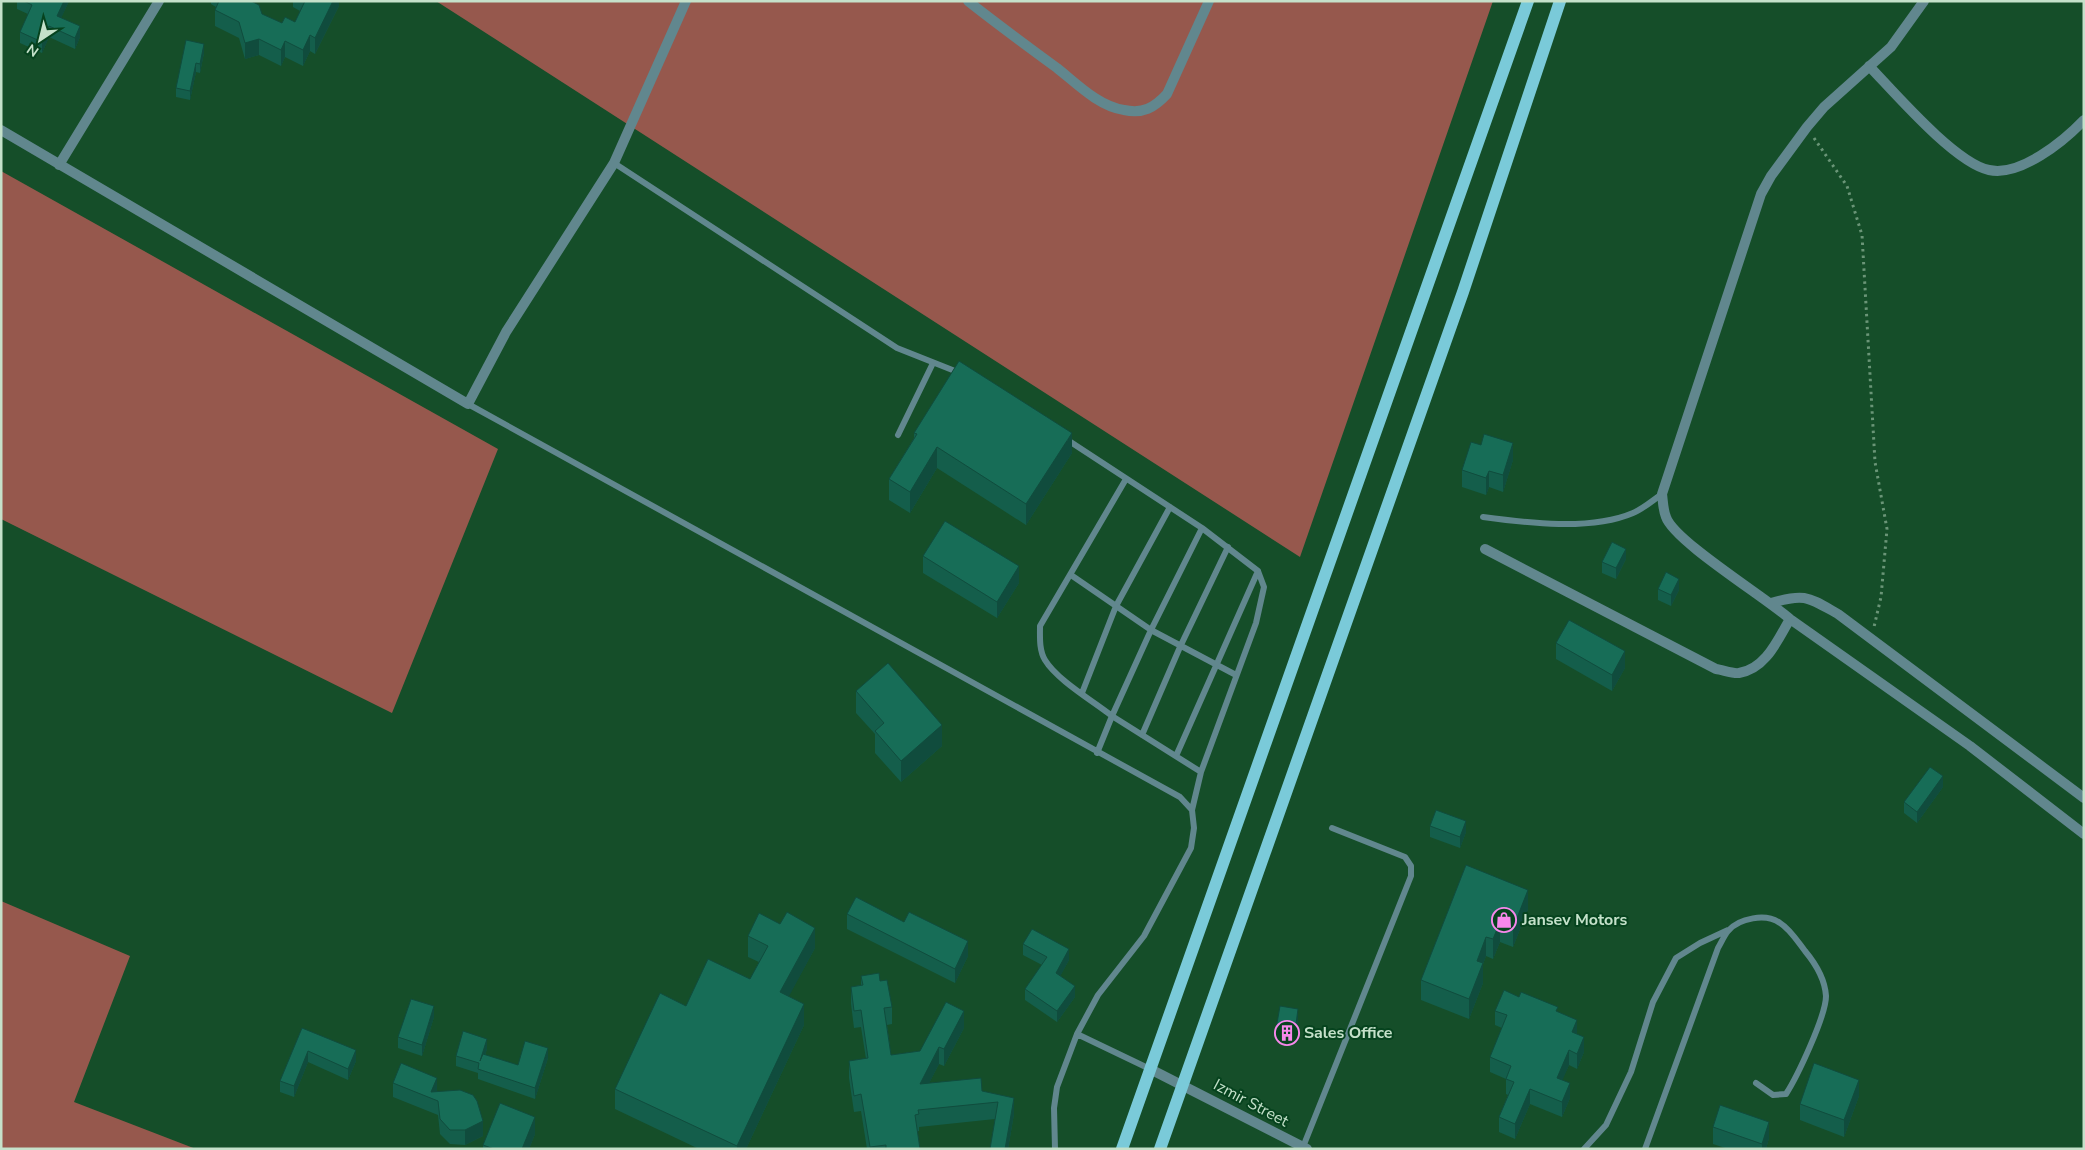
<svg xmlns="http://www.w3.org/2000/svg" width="2085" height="1150" font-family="'Nunito Sans',sans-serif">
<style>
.green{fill:#96584d}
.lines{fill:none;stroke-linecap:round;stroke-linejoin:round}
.path{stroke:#6a9577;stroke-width:3;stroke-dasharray:2.5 4;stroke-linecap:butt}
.lane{stroke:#61878e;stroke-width:6}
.street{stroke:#61878e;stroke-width:10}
.primary{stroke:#7acad9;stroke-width:12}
.wall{fill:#145e4b}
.shaded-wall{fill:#104c3d}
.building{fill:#176d57;stroke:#104c3d}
.labels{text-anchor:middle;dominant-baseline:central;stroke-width:4;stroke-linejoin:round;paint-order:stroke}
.poi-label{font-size:16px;font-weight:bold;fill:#c5e1ca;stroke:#06431e;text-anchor:start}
.street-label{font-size:16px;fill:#c5e1ca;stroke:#06431e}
</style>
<rect width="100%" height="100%" fill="#154e29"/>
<path class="green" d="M436 1H1493L1300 557Z
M1 171 498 449 392 713 1 519Z
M1 901 130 956 74 1102 196 1149H1Z"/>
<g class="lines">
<path class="path" d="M1814 138 1847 186 1862 235 1875 462 1887 529 1881 597 1874 627"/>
<path class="lane" d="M614 163 897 348 960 373
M468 404 1180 797 1192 810 1194 828 1191 848 1144 936 1098 995 1077 1034 1057 1087 1054 1108 1055 1149
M898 435 933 363
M1066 439 1202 528 1258 571 1264 587 1256 623 1201 772
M1483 517C1527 523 1591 531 1633 513 1643 509 1653 500 1662 494
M1071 575 1151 630 1236 675
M1082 693 1116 606 1170 507
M1142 735 1180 647 1228 547
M1097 753 1112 716C1093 701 1057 680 1045 660 1039 650 1040 637 1040 626L1126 479
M1176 756 1258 571
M1192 810 1201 772 1112 716 1151 630 1202 528
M1077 1034 1150 1069
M1303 1147 1411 876V866L1405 857 1332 828
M1584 1149 1606 1125 1631 1072 1653 1002 1676 958 1700 943 1728 930
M1645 1149 1718 948C1721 943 1724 936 1728 931 1739 918 1766 913 1780 923 1790 929 1798 942 1805 951 1815 963 1825 980 1826 996 1826 1016 1797 1077 1786 1094L1773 1095 1756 1083"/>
<path class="street" d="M968 1C997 24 1027 46 1057 68 1076 83 1098 106 1124 110 1143 114 1154 108 1167 94L1209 1
M1924 1 1891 47 1824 107 1807 127 1771 176 1761 194 1662 494C1663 501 1663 510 1666 517 1674 541 1765 597 1790 619L1970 746 2084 834
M1869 66C1895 93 1955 163 1989 170 2020 177 2064 141 2084 120
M1 130 468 404 506 332 614 163 686 1
M59 165 159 1
M1485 549 1716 669C1723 670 1733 674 1739 673 1766 669 1778 639 1790 619
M1771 603C1805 593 1808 597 1838 614L2084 798
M1150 1069 1307 1149"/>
<path class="primary" d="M1122 1149 1528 1
M1160 1149 1463 292 1560 1"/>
</g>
<path class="wall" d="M17 1H69L61 18 80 37 75 49 49 37 42 53 20 43V32L28 14 17 9Z
M211 1H251L262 14 282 23 295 22 300 11 293 7V1H339V6L315 54 310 51 303 66 285 57 281 66 259 55 245 59 239 38 215 26V10L216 7 211 4Z
M204 53 200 73 196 72 190 100 176 97V88Z
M914 433 1072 453 1026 525 937 468 910 513 889 500V479L914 438Z
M1481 445 1513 460 1503 492 1489 487 1486 495 1462 487V470Z
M923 556 1019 583 997 618 923 573Z
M1626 559 1616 579 1602 573V562Z
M1658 589 1679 590 1671 606 1658 600Z
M1556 643 1625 668 1612 691 1556 659Z
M856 691 942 746 901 782 875 753V734L856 713Z
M1943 787 1917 823 1904 813V802Z
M1430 826 1466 832 1460 848 1430 837Z
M1466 865 1528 909 1513 947 1500 942 1493 959 1486 956 1483 964V983L1469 1019 1421 1000V980Z
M847 914 968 956 955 983 847 929Z
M748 936 815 948 788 997 804 1025 746 1149H699L615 1109V1089L686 1006 750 979 759 962 748 957Z
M1023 944 1069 960 1060 976 1075 997 1057 1022 1025 1000V989L1042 965 1023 955Z
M861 976 880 981 892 1007V1024L887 1025 891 1055 920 1051 964 1028 944 1066 939 1064 929 1083 982 1091 1014 1098V1114L1008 1149H990L995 1119 919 1127V1131H917L920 1149H867L861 1111 854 1112 849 1078V1061L866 1059 861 1027 854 1028 851 1004V987L861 985Z
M1495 1011 1558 1012 1577 1034 1584 1052 1577 1069 1569 1065 1562 1080 1570 1098 1562 1117 1530 1104 1515 1139 1499 1132V1117L1508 1095 1506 1094V1079L1490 1072V1057L1502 1028 1495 1025Z
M434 1017 422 1056 398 1048V1037Z
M1298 1019 1295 1042 1276 1039V1029Z
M302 1028 356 1061 348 1080 308 1062 294 1097 280 1092V1081Z
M487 1049 485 1055 518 1065 548 1058 535 1099 478 1079V1073L456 1066V1056Z
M393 1083 437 1091 483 1136 465 1145 450 1144 440 1134 438 1115 393 1097Z
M1859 1096 1844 1137 1800 1120V1104Z
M1713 1127 1769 1138 1766 1149H1728L1713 1144Z
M535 1134 529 1149H483V1145Z"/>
<path class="shaded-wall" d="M64 1H69L57 27V16Z
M333 1H339V6L315 54V38Z
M49 26V37L42 53V42Z
M80 26V37L75 49V38Z
M310 35V51L303 66V50Z
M259 39V55L245 59V43Z
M285 41V57L281 66V50Z
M204 44V53L200 73V64Z
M196 63V72L190 100V91Z
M1072 433V453L1026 525V504Z
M1513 443V460L1503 492V475Z
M937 447V468L910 513V492Z
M1489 471V487L1486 495V478Z
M1626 549V559L1616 579V568Z
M1019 566V583L997 618V602Z
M1679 579V590L1671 606V595Z
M1625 651V668L1612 691V675Z
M942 725V746L901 782V761Z
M1943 776V787L1917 823V812Z
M1466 821V832L1460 848V837Z
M1528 890V909L1513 947V928Z
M1500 922V942L1493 959V939Z
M815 928V948L780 1013V992Z
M1486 937V956L1483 964V983L1469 1019V999L1477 961Z
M968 941V956L955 983V969Z
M1069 949V960L1056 984V973Z
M1075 986V997L1057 1022V1011Z
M804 1004V1025L746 1149H737V1146Z
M434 1006V1017L422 1056V1045Z
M1298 1009V1019L1295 1042V1032Z
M964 1011V1028L944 1066V1049Z
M1577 1020V1035L1572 1032Z
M1584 1037V1052L1577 1069V1054Z
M487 1039V1049L480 1071V1061Z
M939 1047V1064L920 1101V1084Z
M548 1048V1058L535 1099V1088Z
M356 1050V1061L348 1080V1069Z
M1569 1050V1065L1557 1093V1078Z
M308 1051V1062L294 1097V1086Z
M437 1078V1092H431Z
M1859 1080V1096L1844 1137V1120Z
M1570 1083V1098L1562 1117V1102Z
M1530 1089V1104L1515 1139V1124Z
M1014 1098V1114L1008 1149H1005Z
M535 1117V1134L529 1149H522Z
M483 1121V1136L465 1145V1130Z
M1769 1122V1138L1766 1149H1762V1144Z"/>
<path class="building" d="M24 1H64L57 16 80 26 75 38 49 26 42 42 20 32 32 5Z
M219 1H251L259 5 262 14 282 23 285 17 295 22 305 1H333L315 38 310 35 303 50 285 41 281 50 259 39 245 43 239 22 215 10Z
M186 40 204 44 200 64 196 63 190 91 176 88Z
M959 361 1072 433 1026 504 937 447 910 492 889 479 917 434 914 433Z
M1484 434 1513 443 1503 475 1489 471 1486 478 1462 470 1471 442 1481 445Z
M945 521 1019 566 997 602 923 556Z
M1612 542 1626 549 1616 568 1602 562Z
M1666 572 1679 579 1671 595 1658 589Z
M1569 620 1625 651 1612 675 1556 643Z
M888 663 942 725 901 761 875 731 884 723 856 691Z
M1930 767 1943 776 1917 812 1904 802Z
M1436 810 1466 821 1460 837 1430 826Z
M1466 865 1528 890 1513 928 1500 922 1493 939 1486 937 1477 961 1483 963 1469 999 1421 980Z
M856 897 904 922 909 912 968 941 955 969 847 914Z
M787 912 815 928 780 992 804 1004 737 1146 615 1089 660 993 686 1006 708 959 750 979 768 946 748 936 759 913 780 924Z
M1032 929 1069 949 1056 973 1075 986 1057 1011 1025 989 1047 957 1023 944Z
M879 973 880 981 887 980 892 1007 884 1008 891 1055 920 1051 946 1002 964 1011 944 1049 939 1047 920 1084 981 1078 982 1091 1014 1098 1005 1149H990L998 1102 918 1110 919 1114 915 1115 920 1149H886V1145L870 1147 861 1094 854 1096 849 1061 868 1058 861 1010 854 1011 851 987 863 985 861 976Z
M1504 990 1519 997 1521 992 1558 1007 1556 1011 1577 1020 1572 1032 1584 1037 1577 1054 1569 1050 1557 1078 1570 1083 1562 1102 1530 1089 1515 1124 1499 1117 1514 1082 1506 1079 1511 1066 1490 1057 1507 1015 1495 1011Z
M411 999 434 1006 422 1045 398 1037Z
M1280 1006 1298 1009 1295 1032 1276 1029Z
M302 1028 356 1050 348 1069 308 1051 294 1086 280 1081Z
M463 1031 487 1039 480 1061 483 1054 518 1065 525 1041 548 1048 535 1088 478 1069 479 1063 456 1056Z
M401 1063 437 1078 431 1092 460 1090 473 1095 477 1101 483 1121 465 1130H450L440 1119 438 1101 393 1083Z
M1814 1063 1859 1080 1844 1120 1800 1104Z
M500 1103 535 1117 522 1149H494L483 1145Z
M1720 1105 1769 1122 1762 1144 1713 1127Z"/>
<defs>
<symbol id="shop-ring" viewBox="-11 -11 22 22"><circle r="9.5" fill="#06431e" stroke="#f788ec" stroke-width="1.5"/><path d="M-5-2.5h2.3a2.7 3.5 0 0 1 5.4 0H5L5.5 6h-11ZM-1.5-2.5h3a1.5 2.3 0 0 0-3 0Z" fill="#f788ec"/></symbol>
<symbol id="building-ring" viewBox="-11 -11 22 22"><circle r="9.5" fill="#06431e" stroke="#f788ec" stroke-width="1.5"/><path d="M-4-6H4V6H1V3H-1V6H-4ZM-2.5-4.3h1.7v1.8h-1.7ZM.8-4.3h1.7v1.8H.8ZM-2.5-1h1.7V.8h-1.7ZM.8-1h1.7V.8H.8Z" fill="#f788ec"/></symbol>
</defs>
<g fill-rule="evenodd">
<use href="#shop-ring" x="1490" y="906" width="28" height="28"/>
<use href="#building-ring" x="1273" y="1019" width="28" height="28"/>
</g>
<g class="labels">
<g class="poi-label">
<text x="1522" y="920">Jansev Motors</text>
<text x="1304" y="1033">Sales Office</text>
</g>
<g class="street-label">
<text transform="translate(1251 1103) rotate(28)">Izmir Street</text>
</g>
</g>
<rect width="2085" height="1150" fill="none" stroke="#c5e1ca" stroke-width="5"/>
<g transform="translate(40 40) rotate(215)" stroke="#06431e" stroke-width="4" paint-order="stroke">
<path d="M0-4L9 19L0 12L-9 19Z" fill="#c5e1ca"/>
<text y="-8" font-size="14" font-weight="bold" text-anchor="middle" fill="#c5e1ca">N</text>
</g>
</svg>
